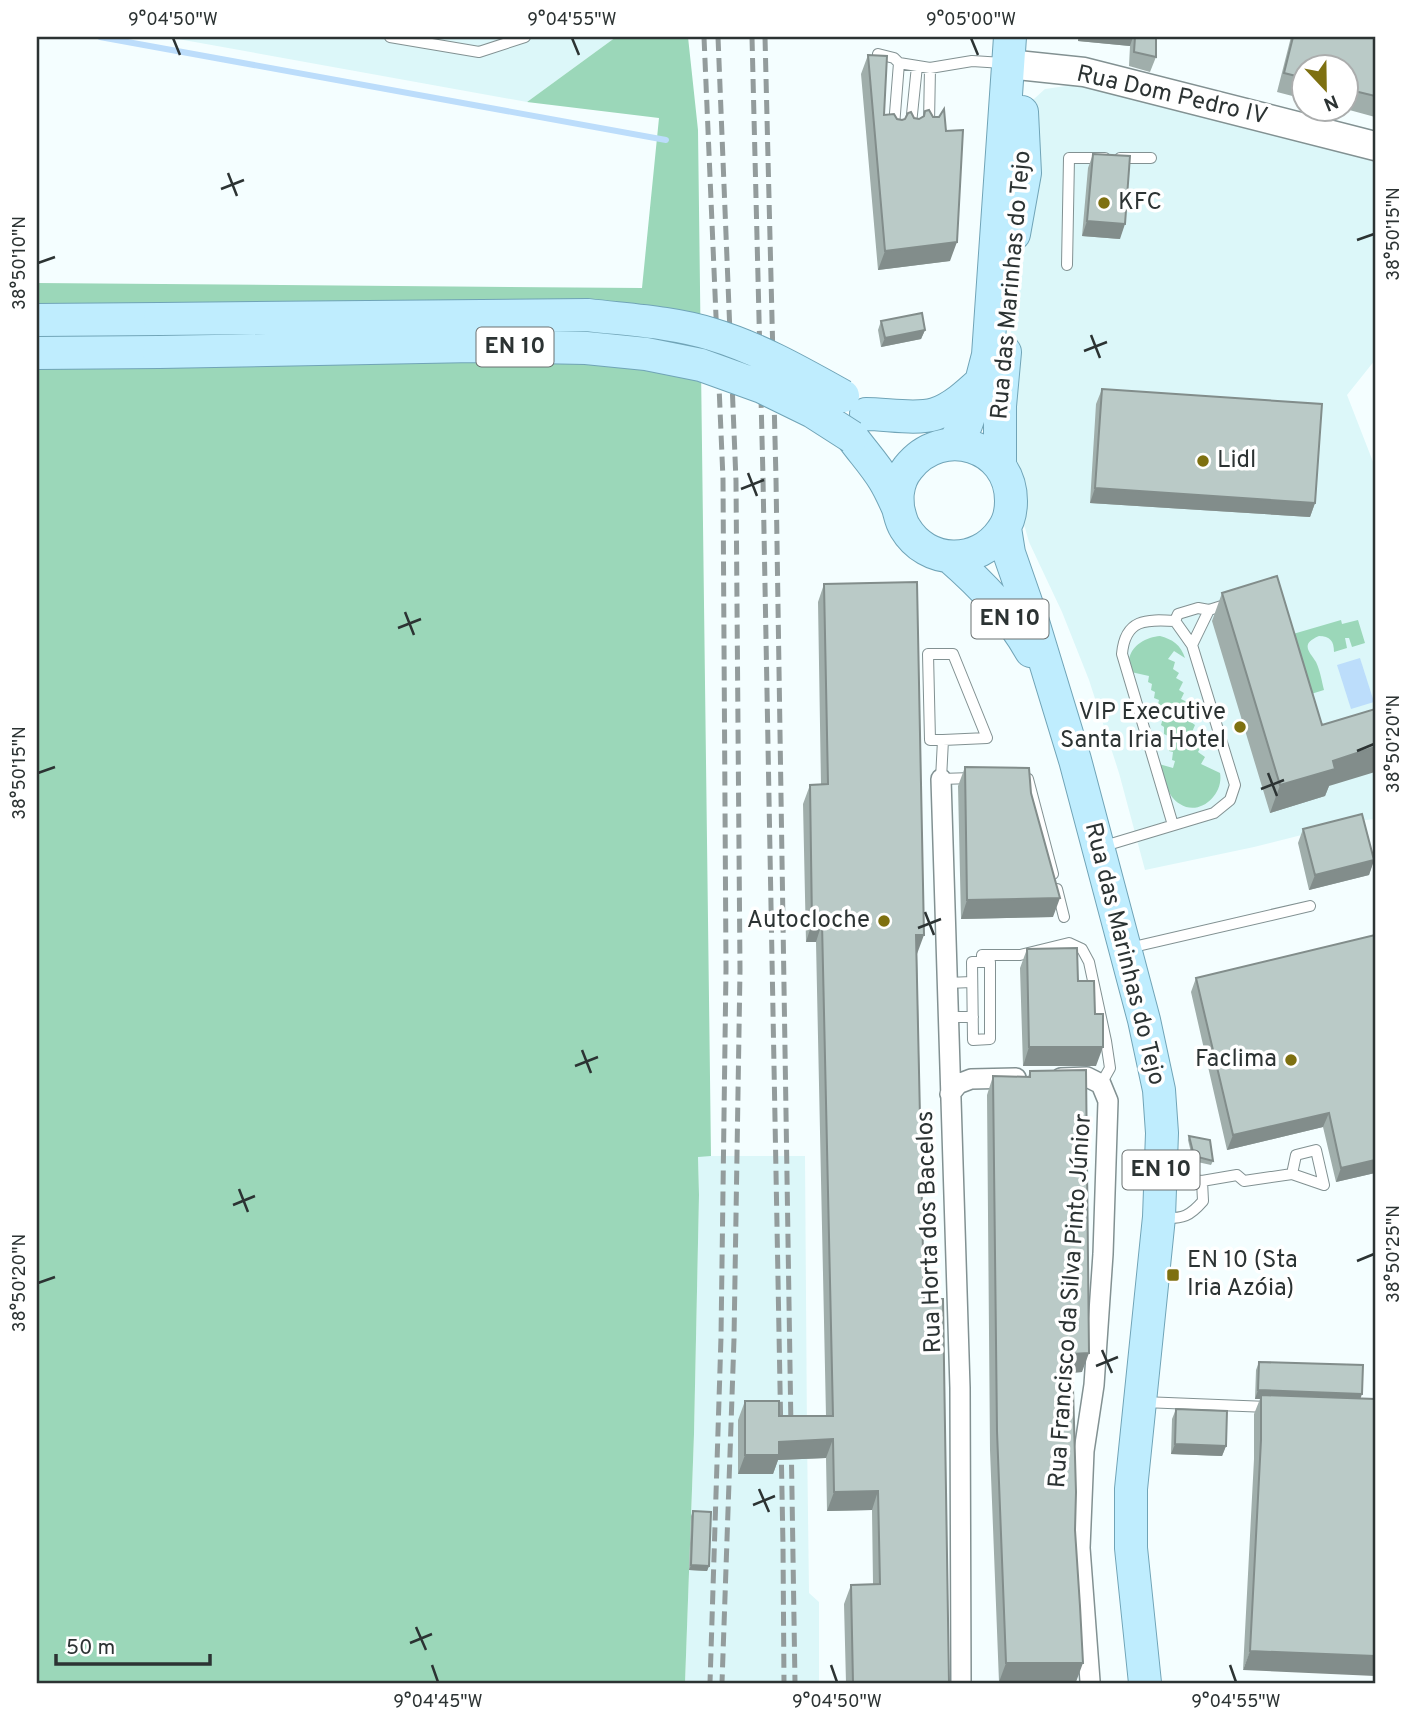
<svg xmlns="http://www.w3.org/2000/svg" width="1412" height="1720" font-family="Overpass,sans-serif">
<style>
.built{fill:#dcf7f9}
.green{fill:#9bd7b9}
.water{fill:#bcddfb}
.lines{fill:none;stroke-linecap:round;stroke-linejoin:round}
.stream{stroke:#bcddfb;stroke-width:6}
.lane-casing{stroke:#829192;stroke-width:12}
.street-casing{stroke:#829192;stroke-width:22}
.secondary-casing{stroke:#829192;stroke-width:31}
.primary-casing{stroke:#70a4b7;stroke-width:34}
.lane{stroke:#fff;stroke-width:10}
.street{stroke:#fff;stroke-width:19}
.secondary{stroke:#fff;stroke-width:28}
.primary{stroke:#bfedfe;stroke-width:32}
.rail{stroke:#939c9c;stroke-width:5;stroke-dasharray:14 7;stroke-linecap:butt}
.primary-bridge-casing{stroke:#70a4b7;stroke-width:34;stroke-linecap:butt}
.primary-bridge{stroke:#bfedfe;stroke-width:32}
.wall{fill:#a0aeab}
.shaded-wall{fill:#828d8b}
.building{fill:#bacac7;stroke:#828d8b;stroke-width:2}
.ticks{fill:none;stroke:#2c3333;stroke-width:2.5}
.poi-dot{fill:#7e7010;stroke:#fff;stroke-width:2.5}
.labels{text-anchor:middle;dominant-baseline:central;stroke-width:7;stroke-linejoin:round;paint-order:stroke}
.shield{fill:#fff;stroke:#6b7070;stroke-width:2}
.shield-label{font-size:23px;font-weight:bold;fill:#2c3333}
.street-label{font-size:24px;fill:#2c3333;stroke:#fff}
.poi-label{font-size:24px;fill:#2c3333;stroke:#fff;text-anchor:start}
.neatline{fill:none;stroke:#2c3333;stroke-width:2.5}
.ticks-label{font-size:18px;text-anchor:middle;fill:#2c3333}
</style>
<rect width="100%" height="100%" fill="#f4feff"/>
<path class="built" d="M167 37H616L527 102Z
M1080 84 1375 159V360L1347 395 1375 467V819L1357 821 1254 847 1145 870 1119 773 1089 680 1062 612 1029 542 1014 489 1008 386 1024 108 1045 89Z
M698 1156H805L807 1435 809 1593 819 1602V1683H685L694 1434 699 1195Z"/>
<path class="green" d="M616 37H688L698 130 711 1156 698 1157 699 1195 694 1434 685 1683H37V283L642 288 659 118 527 102Z
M1341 620 1342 624 1358 620 1365 643 1352 647 1349 638H1345L1347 648 1334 652C1334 641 1330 636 1319 636 1300 644 1309 651 1316 662 1320 670 1322 682 1324 690L1311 694 1293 634Z
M1160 636C1172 639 1181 645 1185 658L1174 651 1168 659 1175 662 1173 669 1179 673 1176 678 1183 682 1179 690 1184 693 1181 699 1189 703 1185 710 1192 714 1188 720 1195 725 1192 732 1198 735 1194 742 1201 746 1198 752 1205 757 1201 764 1220 773C1224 794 1200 817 1180 804 1167 797 1164 777 1159 764L1173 768 1175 761 1172 760 1173 752 1169 751 1170 744 1167 743 1168 736 1164 734V727L1161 725 1163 718 1159 717 1160 710 1157 709 1159 700 1154 698 1155 692 1151 690 1152 684 1148 682 1149 676 1131 672C1130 668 1129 664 1129 660 1131 645 1147 637 1160 636Z"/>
<path class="water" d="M1360 658 1374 702 1351 709 1337 665Z"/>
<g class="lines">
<path class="stream" d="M100 37 666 140"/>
<defs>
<path id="lane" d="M390 37 479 52 525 37
M878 54 894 58 899 63 930 68 972 61 1003 63
M929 123 930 68
M911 124 917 66
M894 126 899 63
M1120 158H1151
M1067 265 1069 158H1105
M1175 621 1178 614 1198 608 1209 610 1228 604
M1192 645 1209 610
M943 740 987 738 953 654H928L930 740H943L941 779 972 778
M1026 779H1028L1053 874
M1101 847 1214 813 1230 800 1235 785 1192 645 1175 621C1146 619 1125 619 1122 654L1173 825
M1057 889 1064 917
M1129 948 1310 906
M972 962H990V1039L973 1040Z
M982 962V955H1020L1069 943 1082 949 1089 962 1106 1041 1110 1068 1101 1084
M947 983 972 982
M948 1017H973
M1166 1177 1202 1181 1237 1175 1244 1181 1292 1174 1324 1185 1316 1150 1296 1155 1292 1174
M1163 1218C1183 1219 1190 1216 1203 1201L1202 1181
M1143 1402 1268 1407"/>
<path id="street" d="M941 779 960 1388 961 1683
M1061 1078 1087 1077 1101 1084 1108 1101 1103 1254 1094 1385 1084 1451 1080 1548 1090 1681
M950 1094 958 1084 971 1079 1016 1078"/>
<path id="secondary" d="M1008 64 1084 72 1375 146"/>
<path id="primary" d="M1014 234 1025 173 1022 112
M37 320 160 319
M37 353 159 352
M866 414C887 414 916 420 935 414 953 408 968 394 981 382
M852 437C862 451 875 465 884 480 889 488 894 499 898 508 900 515 901 522 905 528 927 565 978 566 1002 531 1009 522 1011 511 1011 501 1011 445 942 424 908 468 903 474 899 484 898 492 897 497 898 503 898 508
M953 443 966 425 981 382 988 355 1010 37
M1000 466V406L1005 352
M1005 528 1009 553 1033 622 1075 760 1144 1020 1159 1090 1162 1133 1159 1217 1131 1489V1548L1145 1683
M950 557C982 585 1010 614 1031 651"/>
</defs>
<use href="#lane" class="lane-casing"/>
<use href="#street" class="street-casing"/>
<use href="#secondary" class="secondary-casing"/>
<use href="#primary" class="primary-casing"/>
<use href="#lane" class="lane"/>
<use href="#street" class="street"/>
<use href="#secondary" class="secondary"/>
<use href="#primary" class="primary"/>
<path class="rail" d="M704 37 723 479 726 969 721 1337 710 1683
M718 37 736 481 740 970 734 1339 722 1683
M752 37 763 478 783 1546 784 1683
M765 37 776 479 795 1683"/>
<defs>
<path id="primary-bridge" d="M160 319 588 315C629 320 672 322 711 334 758 348 800 372 843 396
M159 352 474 346 586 348 646 354 701 365 762 387 813 412 852 437"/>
</defs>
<use href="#primary-bridge" class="primary-bridge-casing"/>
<use href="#primary-bridge" class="primary-bridge"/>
</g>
<path class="wall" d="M1078 37H1156V57L1150 72 1129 66 1130 46 1078 41Z
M1291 37H1375V117L1342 108H1346V66H1304V99L1277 92Z
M868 55 884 115 902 120 914 118 919 119 923 117 925 111 950 261 878 270 861 74Z
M1093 154 1120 239 1082 236 1088 168Z
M881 321 925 330 921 339 881 347 878 330Z
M1102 389 1315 503 1310 517 1090 503 1096 404Z
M824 584 917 954 924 1299 949 1683H846L844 1604 851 1585 873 1584 872 1510 827 1511 826 1458 778 1460 773 1474H738V1420L745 1401 779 1416H826L816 942H806L803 804 810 785H821L818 602Z
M1222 593 1329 786 1325 796 1270 813 1212 621Z
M965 767 1031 793 1053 917 961 919 958 786Z
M1303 829 1374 860 1369 875 1309 890 1298 843Z
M1375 935V1173L1336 1182 1323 1127 1227 1150 1191 992 1196 978Z
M1027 949 1078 981 1096 1066H1023L1020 968Z
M1030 1071 1082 1372 1073 1373 1076 1682H999L990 1450 987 1095 993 1076 1028 1077Z
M1189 1136 1213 1161 1211 1165 1193 1161 1188 1140Z
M1259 1362 1363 1365 1243 1670 1254 1459V1414L1260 1399H1255L1256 1370Z
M1176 1409 1226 1446 1222 1456 1171 1454 1172 1419Z
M693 1511 709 1566 707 1571 689 1570 691 1516Z"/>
<path class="shaded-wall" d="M1079 37H1133L1130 46 1078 41Z
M1087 221 1125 224 1120 239 1082 236Z
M957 242 950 261 878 270 885 251Z
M925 330 921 339 881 347 885 338Z
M1095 488 1315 503 1310 517 1090 503Z
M1375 747V772L1329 786 1325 796 1270 813 1280 785 1333 761Z
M1374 860 1369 875 1309 890 1315 875Z
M1060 898 1053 917 961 919 967 900Z
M812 923H822L816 942H806Z
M916 935H924L917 954Z
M1029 1047H1103L1096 1066H1023Z
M1329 1113 1323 1127 1227 1150 1233 1135Z
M1375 1160V1173L1336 1182 1341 1168Z
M1089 1353 1082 1372 1065 1373 1072 1354Z
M1258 1390 1362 1394 1359 1403 1261 1395 1260 1399H1255Z
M833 1439 826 1458 778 1460 773 1474H738L745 1455 779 1442Z
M1175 1444 1226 1446 1222 1456 1171 1454Z
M878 1491 872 1510 827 1511 834 1492Z
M691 1565 709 1566 707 1571 689 1570Z
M1250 1651 1375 1656V1676L1243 1670Z
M1006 1663H1083L1076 1682H999Z"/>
<path class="building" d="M1135 37H1156V57L1134 52Z
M1293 37H1375V96L1346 89V66H1304V78L1284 73Z
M868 55 887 56 884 115 894 114 897 119 902 120 905 119 908 113 911 112 914 118 919 119 924 116 925 111 929 110 933 117H939L944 109 946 131 963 130 957 242 885 251Z
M1093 154 1130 156 1125 224 1087 221Z
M922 313 925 330 885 338 881 321Z
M1102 389 1322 404 1315 503 1095 488Z
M1277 576 1322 725 1375 709V747L1333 761 1335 769 1280 785 1222 593Z
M917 582 924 935H916L924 1299H943L949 1683H853L851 1585 880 1584 878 1491 834 1492 833 1439 779 1442V1455H745V1401H779V1416H833L822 923H812L810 785 828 784 824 584Z
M965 767 1029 768 1031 793 1060 898 967 900Z
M1362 814 1374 860 1315 875 1303 829Z
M1375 935V1160L1341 1168 1329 1113 1233 1135 1196 978Z
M1077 948 1078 981H1094L1095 1014H1103V1047H1029L1027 949Z
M1086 1070 1089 1353 1072 1354 1076 1492 1075 1530 1080 1606 1083 1663H1006L997 1431 993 1076 1030 1077V1071Z
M1189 1136 1210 1140 1213 1161 1194 1156Z
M1259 1362 1363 1365 1362 1394 1258 1390Z
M1261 1395 1375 1399V1656L1250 1651 1261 1440Z
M1176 1409 1227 1411 1226 1446 1175 1444Z
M693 1511 711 1512 709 1566 691 1565Z"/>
<path class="ticks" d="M173 38 180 55M572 38 579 55M971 38 978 55M228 173 237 196M221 189 244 180M1357 240 1374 234M38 263 55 257M1091 335 1100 358M1084 351 1107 342M748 473 757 496M741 489 764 480M405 612 414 635M398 628 421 619M1357 751 1374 744M38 773 55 767M1268 773 1277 796M1261 789 1284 780M925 912 934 935M918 928 941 919M582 1050 591 1073M575 1066 598 1057M239 1189 248 1212M233 1205 255 1196M1357 1261 1374 1254M38 1283 55 1277M1102 1350 1112 1373M1096 1366 1118 1357M759 1489 769 1512M753 1505 775 1496M416 1627 426 1650M410 1643 432 1634M432 1665 438 1682M831 1665 837 1682M1230 1665 1236 1682"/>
<g class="poi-dot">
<circle cx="1104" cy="203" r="7"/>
<circle cx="1203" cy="461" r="7"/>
<circle cx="1240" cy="727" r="7"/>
<circle cx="884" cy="921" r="7"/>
<circle cx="1291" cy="1060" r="7"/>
<rect x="1166" y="1268" width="14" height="14" rx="3.5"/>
</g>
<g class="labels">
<g class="shield">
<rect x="476.5" y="327.5" width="77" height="39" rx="5"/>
<rect x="971.5" y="599.5" width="77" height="39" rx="5"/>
<rect x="1122.5" y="1150.5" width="77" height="39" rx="5"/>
</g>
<g class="shield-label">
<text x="515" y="347">EN 10</text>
<text x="1010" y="619">EN 10</text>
<text x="1161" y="1170">EN 10</text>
</g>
<g class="street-label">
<text transform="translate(1172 96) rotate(13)">Rua Dom Pedro IV</text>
<text transform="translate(1012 285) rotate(-85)">Rua das Marinhas do Tejo</text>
<text transform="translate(1124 954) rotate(76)">Rua das Marinhas do Tejo</text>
<text transform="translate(930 1232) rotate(-92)">Rua Horta dos Bacelos</text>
<text transform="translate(1071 1301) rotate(-86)">Rua Francisco da Silva Pinto Júnior</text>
</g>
<g class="poi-label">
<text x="1118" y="203">KFC</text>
<text x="1217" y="461">Lidl</text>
<text x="1226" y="713" text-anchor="end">VIP Executive<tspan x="1226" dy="28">Santa Iria Hotel</tspan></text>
<text x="870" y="921" text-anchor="end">Autocloche</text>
<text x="1277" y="1060" text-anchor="end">Faclima</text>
<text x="1187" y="1261">EN 10 (Sta<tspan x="1187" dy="28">Iria Azóia)</tspan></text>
</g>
</g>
<rect width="1412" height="1720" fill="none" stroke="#ffffff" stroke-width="77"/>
<g transform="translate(1325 88) rotate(158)"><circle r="33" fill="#ffffff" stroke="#abadad" stroke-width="2"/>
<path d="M0-5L12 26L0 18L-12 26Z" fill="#7e7010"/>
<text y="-10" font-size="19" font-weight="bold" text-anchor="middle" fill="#2c3333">N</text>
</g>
<path d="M56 1654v10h154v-10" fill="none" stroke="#2c3333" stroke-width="3.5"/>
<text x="66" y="1654" font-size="21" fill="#2c3333" stroke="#ffffff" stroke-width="5" paint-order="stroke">50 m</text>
<rect x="38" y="38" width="1336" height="1644" class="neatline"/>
<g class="ticks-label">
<text x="173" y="25">9°04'50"W</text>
<text x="572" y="25">9°04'55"W</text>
<text x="971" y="25">9°05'00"W</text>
<text transform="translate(1393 234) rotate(-90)" y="6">38°50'15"N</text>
<text transform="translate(19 263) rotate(-90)" y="6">38°50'10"N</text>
<text transform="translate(1393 744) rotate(-90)" y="6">38°50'20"N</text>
<text transform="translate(19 773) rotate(-90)" y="6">38°50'15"N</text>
<text transform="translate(1393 1254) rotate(-90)" y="6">38°50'25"N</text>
<text transform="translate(19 1283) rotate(-90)" y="6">38°50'20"N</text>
<text x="438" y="1707">9°04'45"W</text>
<text x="837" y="1707">9°04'50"W</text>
<text x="1236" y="1707">9°04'55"W</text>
</g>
</svg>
